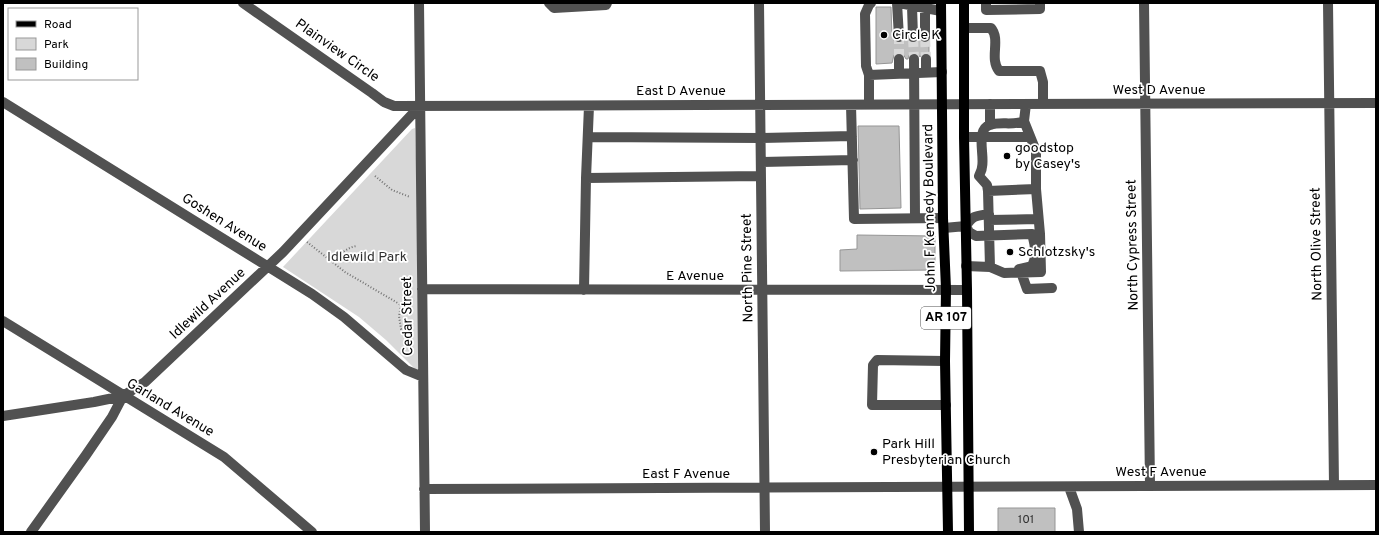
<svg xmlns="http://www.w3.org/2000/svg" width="1379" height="535" font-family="Overpass,sans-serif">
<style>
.green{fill:#d8d8d8}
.building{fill:#c0c0c0;stroke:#959595}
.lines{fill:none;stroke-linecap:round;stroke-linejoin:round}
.minor-tunnel{stroke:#d9d9d9;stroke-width:10;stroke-dasharray:10 5;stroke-linecap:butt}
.path{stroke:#737373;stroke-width:2;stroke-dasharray:1 2;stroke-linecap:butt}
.minor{stroke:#515151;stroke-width:10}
.major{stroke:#000;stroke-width:10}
.poi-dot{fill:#000;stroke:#fff;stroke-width:1.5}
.labels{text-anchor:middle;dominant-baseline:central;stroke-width:3.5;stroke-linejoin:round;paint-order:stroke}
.number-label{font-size:12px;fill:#303030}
.shield{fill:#fff;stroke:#4c4c4c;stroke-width:1}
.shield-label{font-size:13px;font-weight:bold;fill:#000}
.poi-label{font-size:14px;fill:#000;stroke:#fff;text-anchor:start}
.street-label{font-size:14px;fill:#000;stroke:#fff}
.park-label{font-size:14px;fill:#2f2f2f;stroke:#fff}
</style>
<rect width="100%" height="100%" fill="#fff"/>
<path class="green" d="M415 128 423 377 386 340 359 317 283 267 412 129Z"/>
<path class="building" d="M876 7H891L892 37 896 43H902L905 37 910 42 913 43 917 42 919 39 921 42 925 43 929 42V53H923L920 57 918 54 914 53 909 55 908 59H906L903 54 899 53 894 55 892 63 876 64Z
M858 126H899L901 208 860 209Z
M857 235 935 236V270L840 271V250L857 249Z
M998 508H1055V532H998Z"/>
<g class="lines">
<path class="minor-tunnel" d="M913 37 914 59
M925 37 926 59
M899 59V37"/>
<path class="path" d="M375 176 392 190 410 197
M307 242 345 272 401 305 412 309
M333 262C339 255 347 247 357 246
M401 305 399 316 401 329H406"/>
<path class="minor" d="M243 3 372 93 384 102 394 106 1376 103
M419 3 425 532
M549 3 554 8 606 5 607 3
M759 3 765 532
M897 3 899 37
M899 3 941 11
M986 3V10L1040 9V3
M1144 3 1150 486
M1328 3 1334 485
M912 6 913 37
M925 8V37
M964 28H991C1001 40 989 58 999 71H1040L1043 82V104
M899 59V73
M914 59 915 218
M926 59V73
M869 75 942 72
M3 102 312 294 344 317 406 370 423 377
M851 105 854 219 943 218
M869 105V75L866 66 865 14 869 5 871 3
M990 125V104
M588 137 760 138 852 136
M964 137H1030
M761 162 853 160
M586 178 761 176
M988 191 1036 189V151L1024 121
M989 220 1038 219
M966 226 969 232 976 236 1032 234C1035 244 1037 257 1032 266L1019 269
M966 226C973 215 976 216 989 214
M944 228 966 226
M966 266 990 267 988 191 987 185 979 176C980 173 982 170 982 167 985 156 975 129 990 125 1001 121 1013 126 1024 121L1026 104
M990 267 1004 273 1041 272 1040 234 1036 189
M1021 272 1027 289 1052 288
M422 289 967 290
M584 290 586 178 589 106
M3 321 224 457 312 532
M945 361 877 360 873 365 872 405H946
M3 416 94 402 123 396
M1069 487 1077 509 1079 532
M424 489 1376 485
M31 532 86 455 112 417 123 396 145 382 283 252 420 106"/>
<path class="major" d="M941 3 943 218 946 289 945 361 948 532
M964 3V137L967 290 969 532"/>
</g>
<g class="poi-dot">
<circle cx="884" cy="35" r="4"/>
<circle cx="1007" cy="156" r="4"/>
<circle cx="1010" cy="252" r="4"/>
<circle cx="874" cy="452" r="4"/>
</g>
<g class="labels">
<g class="number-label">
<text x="1026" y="520">101</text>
</g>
<rect class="shield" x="921" y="307" width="50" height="22" rx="3"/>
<g class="shield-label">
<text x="946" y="318">AR 107</text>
</g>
<g class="poi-label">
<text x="892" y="35">Circle K</text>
<text x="1015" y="148">goodstop<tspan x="1015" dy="16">by Casey's</tspan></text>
<text x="1018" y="252">Schlotzsky's</text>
<text x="882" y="444">Park Hill<tspan x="882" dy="16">Presbyterian Church</tspan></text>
</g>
<g class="street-label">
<text transform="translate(337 51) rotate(35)">Plainview Circle</text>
<text x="1159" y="90">West D Avenue</text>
<text x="681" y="91">East D Avenue</text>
<text transform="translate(930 208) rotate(-91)">John F Kennedy Boulevard</text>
<text transform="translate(224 223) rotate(32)">Goshen Avenue</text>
<text transform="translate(1317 244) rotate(-91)">North Olive Street</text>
<text transform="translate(1133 245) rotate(-91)">North Cypress Street</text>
<text transform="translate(748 268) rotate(-91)">North Pine Street</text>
<text x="695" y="276">E Avenue</text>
<text transform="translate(208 304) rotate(-43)">Idlewild Avenue</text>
<text transform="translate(408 316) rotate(-91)">Cedar Street</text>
<text transform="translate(170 408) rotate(31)">Garland Avenue</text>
<text x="1161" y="472">West F Avenue</text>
<text x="686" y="474">East F Avenue</text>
</g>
<g class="park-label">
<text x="367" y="257">Idlewild Park</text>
</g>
</g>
<rect width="1379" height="535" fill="none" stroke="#000000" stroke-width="8"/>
<rect x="8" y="8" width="130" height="72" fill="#ffffff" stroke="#999999"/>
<rect x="16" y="21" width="20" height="6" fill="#000000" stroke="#999999"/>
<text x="44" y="28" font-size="12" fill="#000000">Road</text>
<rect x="16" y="38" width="20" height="12" fill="#d8d8d8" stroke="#999999"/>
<text x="44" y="48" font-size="12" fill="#000000">Park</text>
<rect x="16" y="58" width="20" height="12" fill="#c0c0c0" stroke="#999999"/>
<text x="44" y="68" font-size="12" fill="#000000">Building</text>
</svg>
